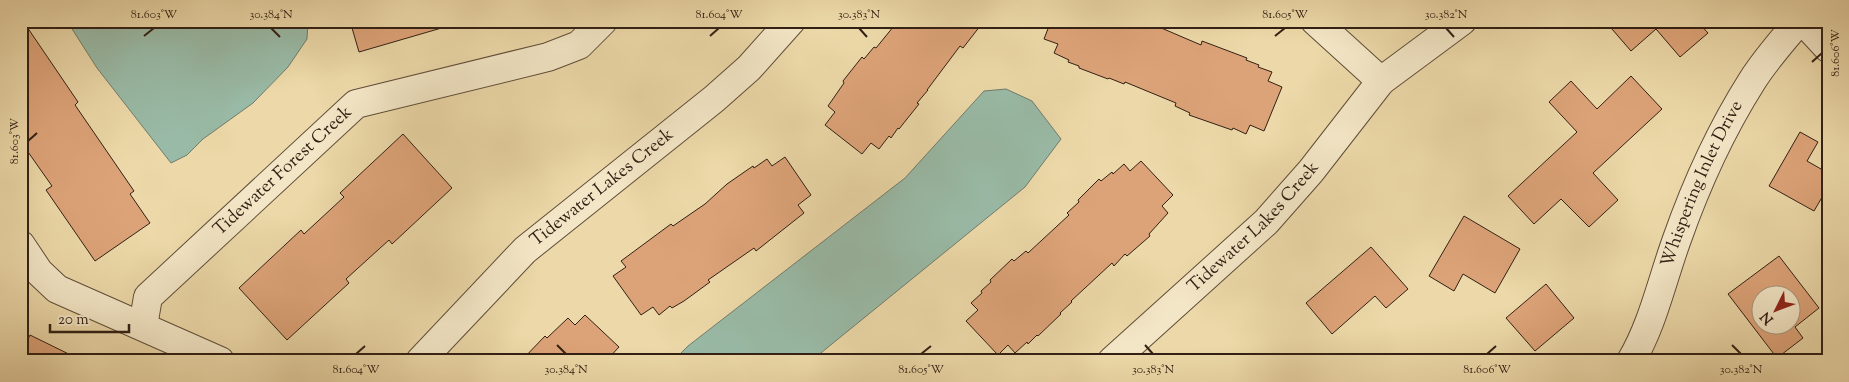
<svg xmlns="http://www.w3.org/2000/svg" width="1849" height="382" font-family="'Sorts Mill Goudy',serif">
<style>
.water{fill:#99baa6;stroke:#707c6c}
.building{fill:#dda378;stroke:#322014;fill-rule:evenodd}
.lines{fill:none;stroke-linecap:round;stroke-linejoin:round}
.minor-casing{stroke:#604e39;stroke-width:30}
.minor{stroke:#f3e6c6;stroke-width:28}
.ticks{fill:none;stroke:#322014;stroke-width:2}
.labels{text-anchor:middle;dominant-baseline:central;stroke-width:5;stroke-linejoin:round;paint-order:stroke}
.street-label{font-size:18px;fill:#322014;stroke:#f3e6c6}
.neatline{fill:none;stroke:#322014;stroke-width:2}
.ticks-label{font-size:12px;text-anchor:middle;fill:#322014}
</style>
<rect width="100%" height="100%" fill="#ecd8a8"/>
<filter id="stains"><feTurbulence type="fractalNoise" baseFrequency=".004" numOctaves="4"/><feColorMatrix values="0 0 0 0 .2 0 0 0 0 .09 0 0 0 0 .02 0 0 0 .5 -.17"/></filter>
<radialGradient id="worn" r=".72"><stop offset=".6" stop-color="#630" stop-opacity="0"/><stop offset="1" stop-color="#630" stop-opacity=".3"/></radialGradient>
<path class="water" d="M67 21H308L307 39 288 67 253 103 203 139 187 155 171 163 97 68Z
M1006 89 1032 101 1061 139 1025 187 811 361H673L688 346 905 178 984 91Z"/>
<path class="building" d="M21 21H23L78 102 75 105 134 191 130 194 150 223 95 261 46 190 52 186 21 142Z
M350 21H444L445 27 359 52Z
M898 21H984L963 48 960 46 927 90H928L917 103 919 104 899 129 898 128 891 138 889 136 879 149 871 143 862 154 825 125 835 112 828 106 844 83 843 81 862 57 864 59 874 47 876 48Z
M1051 21H1145L1201 45 1202 41 1247 58 1246 60 1259 65 1258 67 1272 72 1268 81 1282 87 1264 131 1250 125 1246 134 1233 128 1232 130 1189 115 1190 113 1175 106 1176 103 1125 82 1124 84 1109 78 1108 79 1079 68V66L1068 62 1069 60 1054 53 1058 44 1044 39Z
M1605 21H1697L1708 33 1680 57 1656 29 1631 51Z
M1631 76 1662 109 1593 173 1618 200 1589 227 1561 199 1534 224 1508 196 1577 132 1549 102 1571 81 1597 109Z
M1800 132 1818 142 1807 161 1828 173V187L1814 211 1769 186Z
M403 134 452 188 392 244 389 240 346 279 349 283 287 340 239 288 301 230 304 234 344 197 340 193Z
M785 157 811 195 798 205 804 213 756 251 754 248 708 280 710 282 684 301 672 308 670 306 659 315 653 307 641 315 613 276 626 267 621 261 671 224 673 226 705 204 727 184 753 166 754 168 767 159 772 166Z
M1141 161 1173 195 1162 206 1168 213 1149 234 1150 236 1127 256 1125 254 1114 266 1112 263 1071 301 1072 302 1060 313 1061 314 1038 336 1037 335 1028 344 1027 342 1015 353 1008 345 998 355 966 321 978 310 971 303 982 293 981 291 991 282 990 280 1012 259 1014 261 1026 251 1028 253 1069 215 1067 213 1079 202 1078 200 1099 179 1101 181 1112 172 1113 174 1124 164 1130 171Z
M1464 216 1520 249 1495 293 1463 274 1454 291 1429 276Z
M1371 247 1408 289 1386 308 1375 296 1332 334 1306 303Z
M1779 256 1819 308 1795 327 1803 338 1777 358 1728 294ZM1762 294H1792V324H1762Z
M1546 284 1574 318 1535 351 1506 318Z
M585 315 619 347 606 361H521L545 336 547 338 568 318 575 325Z
M30 335 83 361H21V353Z"/>
<g class="lines">
<defs>
<g id="minor">
<path d="M1315 21 1381 81"/>
<path d="M1803 21 1828 48"/>
<path d="M21 245 39 272 57 289 220 361"/>
<path id="s1" d="M143 326 148 297 356 104 548 57 579 45 603 21"/>
<path id="s2" d="M420 361 525 250 714 99 749 68 791 21"/>
<path id="s3" d="M1112 361 1266 222 1311 171 1381 81 1462 21"/>
<path id="s4" d="M1631 361C1653 324 1662 280 1677 239 1696 185 1721 130 1752 81 1765 60 1783 40 1799 21"/>
</g>
</defs>
<use href="#minor" class="minor-casing"/>
<use href="#minor" class="minor"/>
</g>
<path class="ticks" d="M271 28 280 37M859 28 867 37M1446 28 1454 37M144 36 154 28M710 36 719 28M1275 36 1285 28M1812 62 1822 53M28 141 37 133M557 345 566 354M1145 345 1153 354M1732 345 1741 354M356 354 365 346M921 354 931 346M1487 354 1496 346"/>
<g class="labels">
<g class="street-label">
<text stroke="none"><textPath href="#s1" startOffset="214">Tidewater Forest Creek</textPath></text>
<text stroke="none"><textPath href="#s4" startOffset="191">Whispering Inlet Drive</textPath></text>
<text stroke="none"><textPath href="#s2" startOffset="252">Tidewater Lakes Creek</textPath></text>
<text stroke="none"><textPath href="#s3" startOffset="195">Tidewater Lakes Creek</textPath></text>
</g>
</g>
<rect width="1849" height="382" fill="none" stroke="#ecd8a8" stroke-width="55"/>
<g transform="translate(1776 310) rotate(228)"><circle r="24" fill="#f3e6c6" stroke="#a6977f"/>
<path d="M0-4L9 19L0 12L-9 19Z" fill="#8f2418"/>
<text y="-8" font-size="14" font-weight="bold" text-anchor="middle" fill="#322014">N</text>
</g>
<path d="M50 324v8h79v-8" fill="none" stroke="#322014" stroke-width="2.5"/>
<text x="58" y="324" font-size="15" fill="#322014" stroke="#f3e6c6" stroke-width="4" paint-order="stroke">20 m</text>
<rect x="28" y="28" width="1794" height="326" class="neatline"/>
<g class="ticks-label">
<text x="154" y="18">81.603°W</text>
<text x="271" y="18">30.384°N</text>
<text x="719" y="18">81.604°W</text>
<text x="859" y="18">30.383°N</text>
<text x="1285" y="18">81.605°W</text>
<text x="1446" y="18">30.382°N</text>
<text transform="translate(1835 53) rotate(-90)" y="4">81.606°W</text>
<text transform="translate(14 141) rotate(-90)" y="4">81.603°W</text>
<text x="356" y="373">81.604°W</text>
<text x="566" y="373">30.384°N</text>
<text x="921" y="373">81.605°W</text>
<text x="1153" y="373">30.383°N</text>
<text x="1487" y="373">81.606°W</text>
<text x="1741" y="373">30.382°N</text>
</g>
<rect width="100%" height="100%" filter="url(#stains)"/>
<rect width="100%" height="100%" fill="url(#worn)"/>
</svg>
